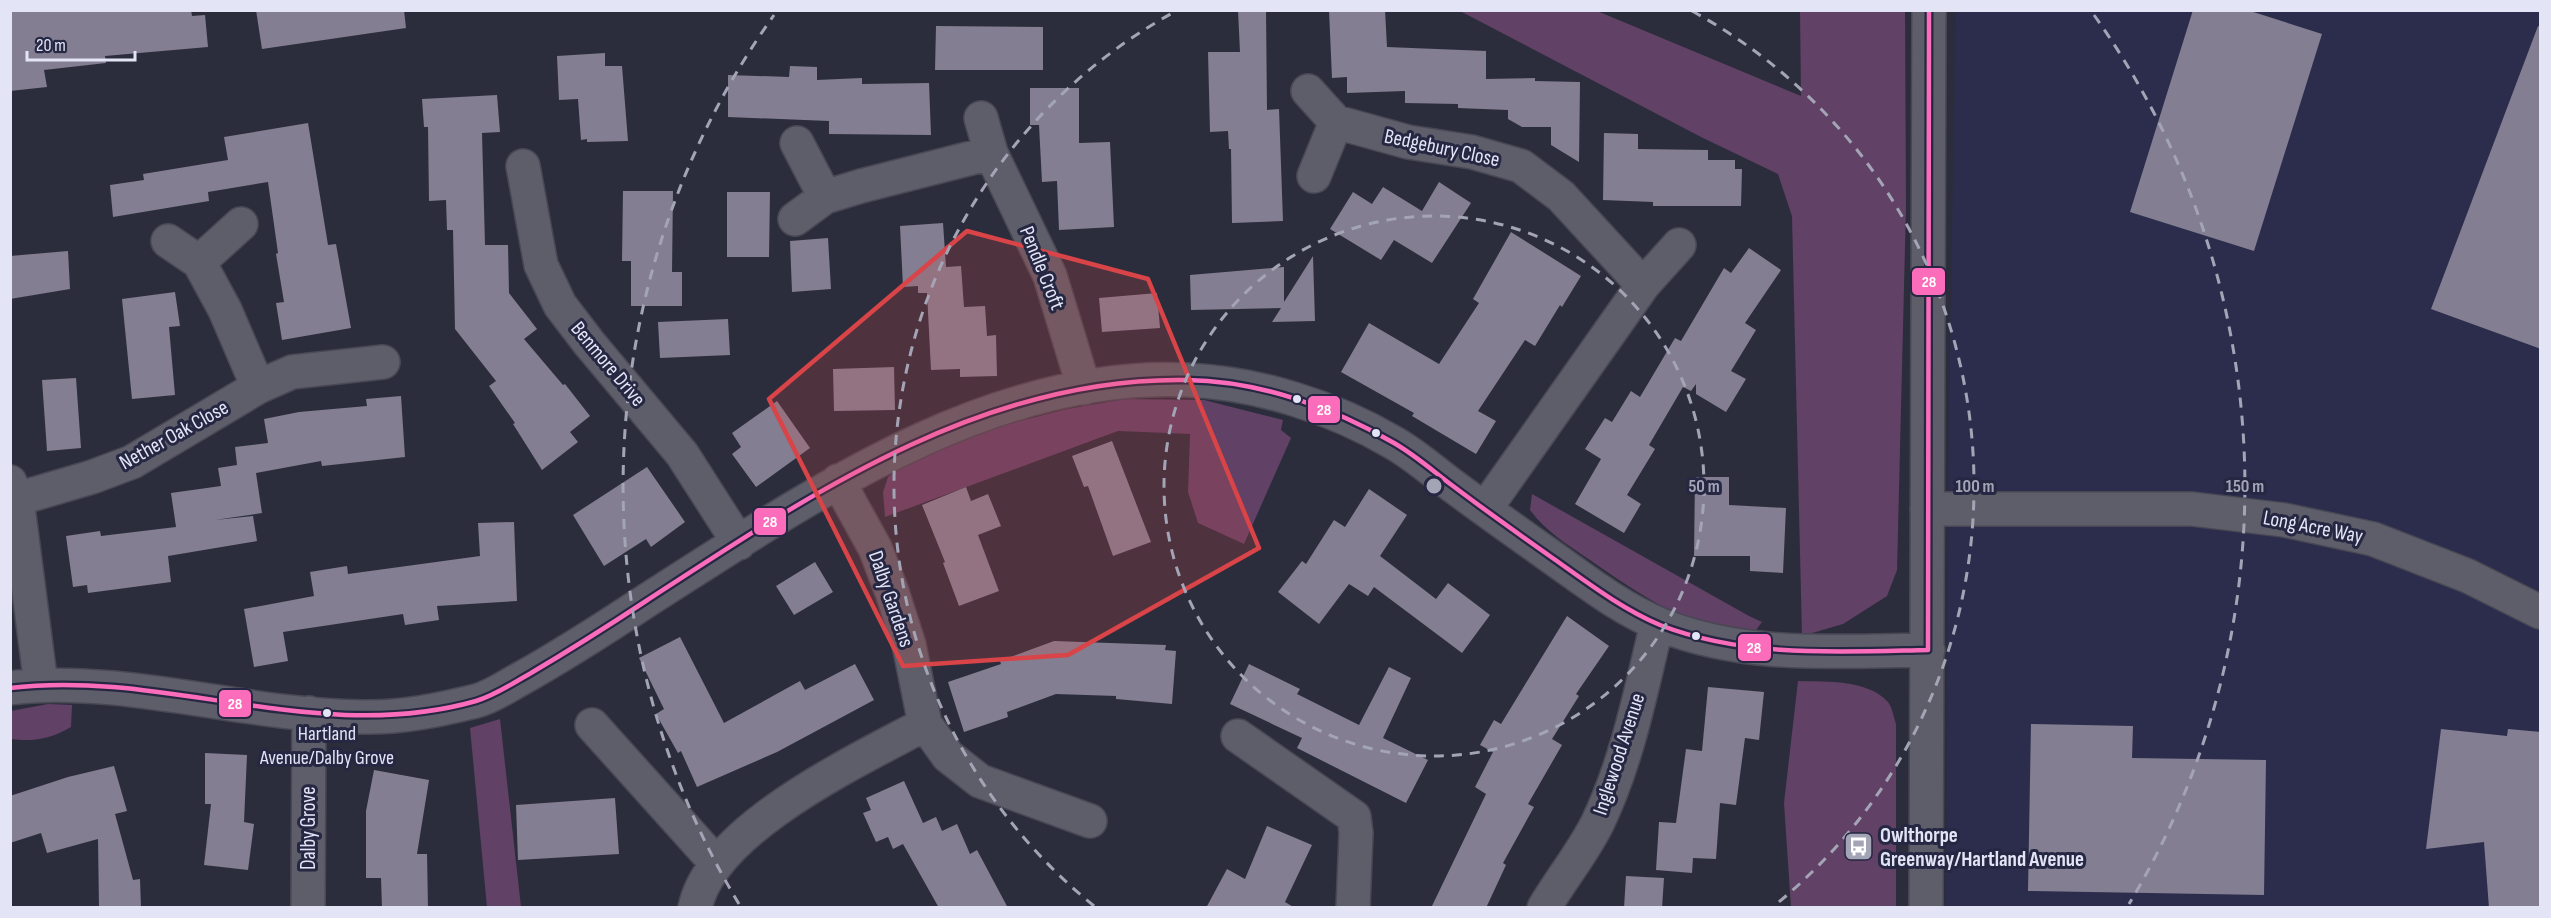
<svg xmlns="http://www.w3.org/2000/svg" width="2551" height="918" font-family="'Sofia Sans Condensed',sans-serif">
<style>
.built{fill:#2c2d4c}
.green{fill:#624166}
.building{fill:#837e91}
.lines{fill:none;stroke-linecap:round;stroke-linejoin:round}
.minor-casing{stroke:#484855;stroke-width:36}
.minor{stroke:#5d5e69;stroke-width:33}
.bus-1-casing{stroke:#262742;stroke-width:9}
.bus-1{stroke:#fb6dba;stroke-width:4.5}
.marked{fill:#d84447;fill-opacity:0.2;stroke:#d84447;stroke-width:4.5;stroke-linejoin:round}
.ring{fill:none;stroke:#a3a5b6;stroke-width:3;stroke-dasharray:10 8}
.bus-dot{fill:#e3e5f7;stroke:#262742;stroke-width:2}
.labels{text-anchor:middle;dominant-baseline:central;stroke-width:6;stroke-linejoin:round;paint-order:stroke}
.bus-label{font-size:20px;fill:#e3e5f7;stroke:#262742}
.street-label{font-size:21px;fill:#e3e5f7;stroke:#262742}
.poi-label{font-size:21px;font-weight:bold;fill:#e3e5f7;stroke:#262742;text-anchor:start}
.centre{fill:#a3a5b6;stroke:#262742;stroke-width:3}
.ring-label{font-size:18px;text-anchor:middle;font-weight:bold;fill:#a3a5b6;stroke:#262742;stroke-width:6;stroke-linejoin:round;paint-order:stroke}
.line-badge{stroke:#262742;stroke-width:2}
.badge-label{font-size:16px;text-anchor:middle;font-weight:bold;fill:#fff}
</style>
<rect width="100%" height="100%" fill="#2c2d3c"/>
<path class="built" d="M1956 11H2540V907L1946 908 1949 413Z"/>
<path class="green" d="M1460 11H1597L1801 96 1800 11H1905L1906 206 1897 570 1887 596 1843 624 1802 636 1792 216 1778 174 1701 137Z
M1125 399 1204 400 1283 420 1281 430 1291 438 1244 544 1198 523 1188 492 1190 434 1118 431 885 517 883 492 888 477 904 464 996 427 1067 409Z
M1532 494 1749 616 1762 622 1756 630C1693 633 1639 594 1590 560 1568 545 1545 531 1530 510Z
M1798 681C1826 682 1867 679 1888 702 1892 707 1894 718 1896 724V907H1791L1784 803Z
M48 704 72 705 71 727C50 739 34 742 11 739V711Z
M500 719 521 907H487L470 728Z"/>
<path class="building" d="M10 10H191L192 16 205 15 208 47 105 56 106 63 44 70 47 87 10 91Z
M256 10H404L406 28 262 49Z
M1238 10H1266L1267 110 1279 109 1283 221 1232 223 1231 149H1229L1228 131 1210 132 1208 52H1240Z
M1329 10H1385L1387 47 1486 51V79L1535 78V81L1580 82 1579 162 1551 145V127H1522L1508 119V110L1458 108V104L1405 103V91L1347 93V77L1332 78Z
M2193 10H2247L2322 34 2254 251 2130 212Z
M936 26 1043 27V70H935Z
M2538 26 2541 27V349L2431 309Z
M605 53V66H622L628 141 587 142V139L581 140 578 99 559 100 557 56Z
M790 66 817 67V80L862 78V84L929 83 931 135 829 134V121L728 117V75L789 77Z
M1030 88H1079V143L1110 142 1114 227 1059 230 1057 181 1042 182 1039 125H1030Z
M497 95 500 132 482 133 485 245H508L509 293 537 329 524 339 563 385 565 384 590 416 570 432 578 442 542 470 513 424 515 423 489 386 496 381 455 329 453 230H447L446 200 429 201 428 127H424L422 99Z
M308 123 328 245 336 244 351 328 282 340 276 303 284 302 276 254 278 253 268 182 208 192 209 201 113 217 110 185 144 180 143 174 228 160 224 137Z
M1604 133 1638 134V149L1708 150V160H1735V169H1742L1741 206H1653V202L1603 200Z
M1439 182 1471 203 1432 263 1394 240 1381 260 1330 229 1353 192 1372 204 1383 187 1422 211Z
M623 191H673L672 272H682V306H631V261H622Z
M727 192H770L769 257H727Z
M943 223 946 267 961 266 964 307 985 306 987 336 996 335 997 376 960 377V369L931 370 927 293H918V286L903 287 900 226Z
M1511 232 1581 276 1562 307 1560 305 1535 346 1525 340 1478 411 1496 421 1476 454 1412 416 1414 413 1341 372 1369 323 1439 364 1479 303 1473 299Z
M828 238 831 289 792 292 790 241Z
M1749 248 1781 270 1745 323 1756 330 1731 371 1746 379 1726 412 1696 394V384L1691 391 1683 387 1649 445 1655 449 1627 495 1641 504 1624 533 1575 504 1601 459 1585 449 1605 418 1612 422 1631 391 1640 397 1675 338 1681 341 1724 268 1731 273Z
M68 251 70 289 10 299V256Z
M1313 256 1315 321 1272 322 1281 308 1191 310 1190 275 1284 267V302Z
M175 292 180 326 169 327 175 395 132 399 122 299Z
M1157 293 1160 328 1102 332 1099 298Z
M728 319 730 355 660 358 658 322Z
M894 367 895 410 834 411 833 369Z
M76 378 81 448 47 451 42 380Z
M401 396 405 457 322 466 321 461 256 473 262 513 215 520 253 516 257 541 168 556 171 582 88 593 87 585 73 587 66 536 100 531 101 536 176 527 171 493 221 486 218 468 237 465 235 447 268 443 264 419 299 412 367 406 366 399Z
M777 401 810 448 756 487 732 454 741 447 732 433Z
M1112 441 1151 542 1113 556 1088 486 1084 487 1072 456Z
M647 467 685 522 651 547 646 539 604 566 573 515Z
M1695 477H1729V505L1786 508 1783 573 1750 571V556H1694Z
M966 487 971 501 988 494 1001 526 978 535 999 591 959 606 943 563 945 562 922 505Z
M1369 489 1407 515 1380 556 1436 599 1448 583 1490 615 1462 653 1374 587 1368 596 1349 584 1319 624 1278 592 1302 561 1306 564 1334 520 1345 527Z
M514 522 517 601 437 606 439 620 405 625 403 614 283 632 288 661 254 667 244 609 314 596 310 572 347 566 348 574 480 556 478 523Z
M815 562 833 592 794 615 776 586Z
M1567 616 1609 646 1576 694 1579 696 1552 739 1562 745 1528 804 1534 807 1503 863 1506 865 1486 908H1431L1486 794 1475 787 1493 752 1480 745 1494 720 1501 724Z
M680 637 724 723 800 681 805 690 855 664 874 700 777 752 697 787 681 751 678 753 656 714 664 709 639 658Z
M1054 641 1166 645 1165 650 1176 651 1172 704 1116 699V696L1056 694 1007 712 1008 717 964 732 948 682 1001 664 1000 661Z
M1249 664 1300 689 1297 694 1359 725 1389 667 1411 678 1383 738 1428 760 1406 803 1297 748 1302 738 1230 704Z
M1708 687 1764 692 1759 740 1745 738 1736 805 1720 803 1716 859 1693 858 1692 873 1656 870 1659 822 1676 823 1686 749 1702 751Z
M2031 724 2133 726 2132 758 2266 760 2264 895 2028 891Z
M2441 729 2507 736 2508 729 2541 732V908H2489L2484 842 2426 849Z
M205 753 247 755 244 822 254 824 248 870 204 865 211 804H205Z
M114 766 127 811 115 814 133 880 140 879 141 908H99L98 839 47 853 41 833 10 843V796L68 777Z
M374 770 429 780 417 854H427L428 908H382L381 878H366V811Z
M904 781 923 823 936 817 942 831 957 824 970 854 977 850 1008 908H939L903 844 893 849 888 837 876 842 863 813 871 810 866 798Z
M615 798 619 854 518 860 516 805Z
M1267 826 1312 845 1285 902 1295 908H1206L1227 869 1245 879Z
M1626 876 1664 878 1662 908H1624Z"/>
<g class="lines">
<defs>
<path id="minor" d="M1308 91 1336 122 1408 142 1472 152 1521 166 1561 196 1643 285
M981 118 991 153 1050 276 1084 388
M797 143 825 197
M523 166 541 265 560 305 589 343 682 454 739 543
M1314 176 1336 122
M795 219 825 197 861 186 991 153
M168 241 199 262 225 310 258 387
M199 262 241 224
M838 481 875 548 892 592 909 645 925 724 948 756 980 781 1090 821
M10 482 17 499 41 685
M17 499 92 477 132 462 258 387 292 372 383 362
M1485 509 1643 285 1679 245
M1927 509H2192L2284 520 2373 539 2468 576 2540 612
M10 688C45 683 80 685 114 688 197 696 280 716 363 717 401 718 439 710 476 701 492 697 507 686 522 678 565 654 605 628 646 601 806 499 988 371 1187 380 1258 383 1333 407 1394 443 1415 455 1434 472 1453 486 1484 509 1515 531 1546 553 1583 579 1619 608 1661 625 1746 659 1838 651 1928 650
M592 725 717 864
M1238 736 1354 817 1356 833 1353 908
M308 908 309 713
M695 908C711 828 859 760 925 724
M1544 908C1561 879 1584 851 1598 822 1628 759 1641 690 1657 624
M1926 908 1929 10"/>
</defs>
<use href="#minor" class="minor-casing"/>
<use href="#minor" class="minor"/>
<defs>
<path id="bus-1" d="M10 688C167 669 318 746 476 701 496 695 513 683 531 673 570 650 608 626 646 601 809 495 984 376 1187 380 1259 381 1332 407 1394 443 1415 455 1433 471 1453 486 1486 511 1520 535 1554 559 1588 583 1622 609 1660 625 1745 658 1839 652 1928 650L1929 10"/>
</defs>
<use href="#bus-1" class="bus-1-casing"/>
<use href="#bus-1" class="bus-1"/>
</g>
<path class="marked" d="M967 231 1148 279 1259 548 1068 655 903 666 769 399Z"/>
<g class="ring">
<circle cx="1434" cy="486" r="270"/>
<path d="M1094 906A541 541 0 0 1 1176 11M1692 11A541 541 0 0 1 1774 906"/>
<path d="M739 904A811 811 0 0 1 774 15M2094 15A811 811 0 0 1 2129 904"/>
</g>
<defs>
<symbol id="bus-square" viewBox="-11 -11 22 22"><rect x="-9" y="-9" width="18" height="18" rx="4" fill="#a3a5b6" stroke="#262742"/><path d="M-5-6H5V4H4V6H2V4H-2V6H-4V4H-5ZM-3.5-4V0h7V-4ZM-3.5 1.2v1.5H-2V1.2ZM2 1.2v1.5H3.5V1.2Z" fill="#fff"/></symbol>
</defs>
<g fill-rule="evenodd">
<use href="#bus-square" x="1842" y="830" width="33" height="33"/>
</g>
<g class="bus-dot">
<circle cx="1297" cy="399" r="5"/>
<circle cx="1376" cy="433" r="5"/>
<circle cx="1696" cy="636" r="5"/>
<circle cx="327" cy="713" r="5"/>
</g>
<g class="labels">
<g class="bus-label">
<text x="327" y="734">Hartland<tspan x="327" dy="24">Avenue/Dalby Grove</tspan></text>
</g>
<g class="street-label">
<text transform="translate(1442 148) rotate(12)">Bedgebury Close</text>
<text transform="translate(1042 268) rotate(68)">Pendle Croft</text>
<text transform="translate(608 364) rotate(50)">Benmore Drive</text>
<text transform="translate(174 435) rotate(-29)">Nether Oak Close</text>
<text transform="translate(2313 527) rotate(11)">Long Acre Way</text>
<text transform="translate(891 599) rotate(71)">Dalby Gardens</text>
<text transform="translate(1619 754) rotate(-72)">Inglewood Avenue</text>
<text transform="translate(308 828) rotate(-90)">Dalby Grove</text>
</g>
<g class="poi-label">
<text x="1880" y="835">Owlthorpe<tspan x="1880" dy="24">Greenway/Hartland Avenue</tspan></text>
</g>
</g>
<circle cx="1434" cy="486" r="9" class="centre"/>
<g class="ring-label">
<text x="1704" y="492">50 m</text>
<text x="1975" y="492">100 m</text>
<text x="2245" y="492">150 m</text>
</g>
<g class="line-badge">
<rect x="1911" y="267" width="35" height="29" rx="6" fill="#fb6dba"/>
<rect x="1307" y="395" width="34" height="29" rx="6" fill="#fb6dba"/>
<rect x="753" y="507" width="34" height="29" rx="6" fill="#fb6dba"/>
<rect x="1737" y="633" width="35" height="29" rx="6" fill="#fb6dba"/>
<rect x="218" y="689" width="34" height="29" rx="6" fill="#fb6dba"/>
</g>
<g class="badge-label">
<text x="1929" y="287">28</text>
<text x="1324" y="415">28</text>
<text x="770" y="527">28</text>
<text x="1754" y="653">28</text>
<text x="235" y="709">28</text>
</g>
<rect width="2551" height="918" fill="none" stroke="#e3e5f7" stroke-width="24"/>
<path d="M27 51v9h108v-9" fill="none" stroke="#e3e5f7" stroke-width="3"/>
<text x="36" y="51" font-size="18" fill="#e3e5f7" stroke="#262742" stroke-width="4.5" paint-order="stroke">20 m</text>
</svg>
